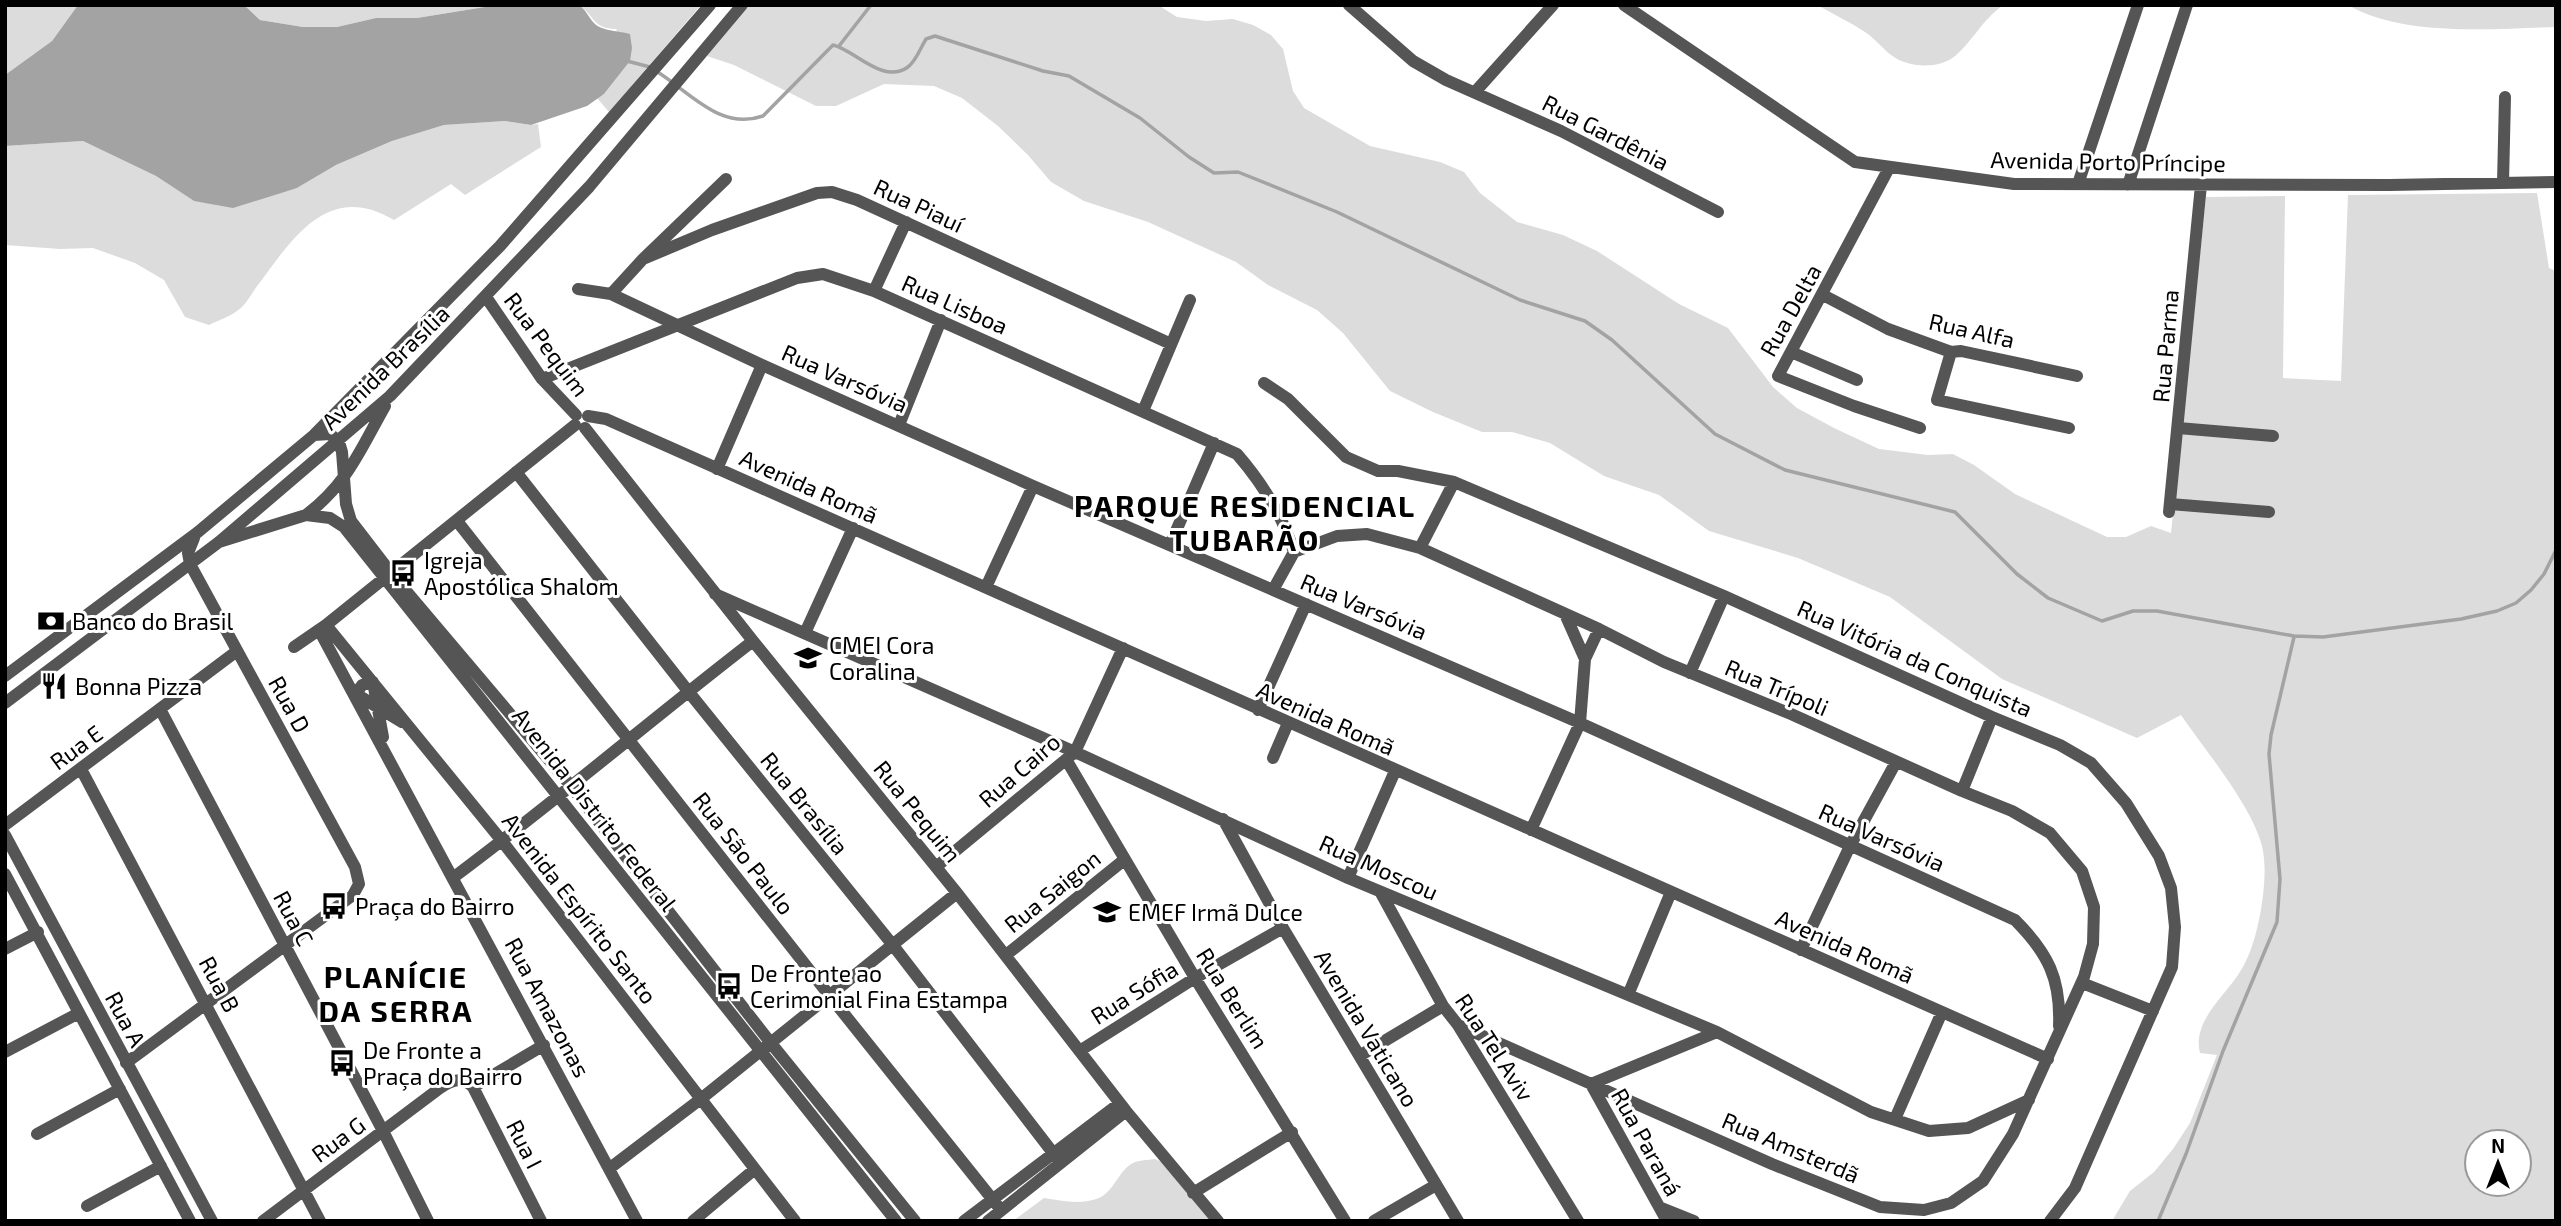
<svg xmlns="http://www.w3.org/2000/svg" width="2561" height="1226" font-family="'Exo 2',sans-serif">
<style>
.green{fill:#dcdcdc;fill-rule:evenodd}
.water{fill:#a3a3a3}
.lines{fill:none;stroke-linecap:round;stroke-linejoin:round}
.stream{stroke:#a3a3a3;stroke-width:3.5}
.minor{stroke:#555;stroke-width:12}
.labels{text-anchor:middle;dominant-baseline:central;stroke-width:6;stroke-linejoin:round;paint-order:stroke}
.street-label{font-size:23px;fill:#000;stroke:#fff}
.poi-label{font-size:23px;fill:#000;stroke:#fff;text-anchor:start}
.district-label{font-size:30px;font-weight:bold;letter-spacing:2px;fill:#000;stroke:#fff}
</style>
<rect width="100%" height="100%" fill="#fff"/>
<path class="green" d="M5 5H78L52 41 5 75Z
M244 5H497L417 18H376L337 27H303L260 20Z
M579 5H701L609 112 597 98 604 94 630 61 616 29C592 28 596 17 579 5Z
M750 5H1158L1177 17 1206 21 1233 19 1253 25 1271 35 1283 49 1293 91 1304 108 1370 146 1440 162 1464 172 1480 193 1517 222 1563 235 1597 251 1679 304 1728 328 1773 387 1797 408 1834 428 1879 449 1928 455 1953 454 1974 465 2015 494 2107 537H2126L2151 526 2171 533 2206 197 2285 196 2283 378 2341 381 2348 195 2537 193 2549 268 2556 271V1221H2112L2130 1191 2154 1172 2173 1149 2190 1123 2217 1055 2200 1053C2192 1023 2223 997 2238 975 2250 958 2256 935 2260 915 2264 893 2267 867 2262 846 2252 806 2205 750 2181 715L2137 738 2002 679 1890 597 1798 558 1709 531 1659 495 1604 476 1550 443 1512 432H1482L1433 412 1390 391 1343 333 1317 310 1268 285 1236 262 1148 222 1084 201 1051 182 1028 155 998 126 962 98 934 86 884 84 836 106H816L734 65 707 56ZM2477 1142H2519V1184H2477Z
M1817 5H2004C1986 15 1972 42 1955 56 1940 69 1910 68 1894 57 1883 50 1876 39 1865 32 1850 22 1833 14 1817 5Z
M2348 5H2556V27C2493 29 2403 37 2348 5Z
M505 121 531 125 538 124 541 147 465 195 451 184 394 220C331 182 295 234 261 281 254 289 249 300 242 307 234 315 219 320 209 325L185 317 164 280 135 263 93 248 60 249 5 245V146L83 141 156 176 194 201 297 188 336 165 392 141 444 125Z
M1155 1159 1179 1170 1211 1221H1013L1044 1198C1061 1201 1082 1205 1099 1198 1114 1191 1120 1169 1133 1163 1139 1160 1148 1160 1155 1159Z"/>
<path class="water" d="M78 5H244L260 20 303 27H337L376 18H417L497 5H579C587 11 588 17 595 24 602 31 620 31 630 34L632 48 630 61 604 94 587 106 531 125 505 121 444 125 392 141 336 165 297 188 233 208 194 201 156 176 83 141 5 146V75L52 41Z"/>
<g class="lines">
<path class="stream" d="M839 46 871 5
M627 61 650 67
M656 71C690 92 720 131 763 116L833 45C855 50 883 85 908 67 916 61 921 47 926 39L935 36 1043 71 1069 76 1140 118 1189 157 1214 173 1238 172 1337 212 1520 300 1585 321 1612 340 1715 434 1785 470 1955 512 2017 574 2048 598 2102 621 2133 611H2157L2294 636 2323 637 2461 619 2497 611 2516 603 2531 590 2544 574 2556 550
M2158 1221 2186 1154 2223 1051 2277 922 2280 879 2269 754 2271 735 2294 637"/>
<path class="minor" d="M1349 5 1413 61 1446 80 1561 131 1718 212
M1624 5 1855 162 2014 184 2389 185 2556 182
M1475 92 1553 5
M1889 168 1778 376 1854 406 1920 428
M2503 183 2505 97
M2078 184 2138 5
M2128 185 2187 5
M643 259 712 230 817 193 832 192 857 200 1171 344
M578 289 611 294 762 365 1033 486 1580 723 2015 920C2048 953 2061 979 2059 1026
M874 291 906 222
M611 294 643 259 726 179
M1823 295 1888 329 1951 352 1961 351 2077 376
M486 297 542 379 576 415
M1791 352 1857 380
M1951 352 1937 400 2069 428
M542 379 797 278 823 274 874 291 1237 454C1263 484 1282 514 1294 552
M1264 383 1288 399 1346 457 1378 471H1398L1454 482 1724 596 1992 717 2060 745 2091 763 2126 803 2159 856 2171 888 2175 927 2172 967 2075 1188 2050 1221
M1143 411 1190 300
M588 416 606 419 2048 1059
M899 425 941 320
M585 428 753 641 957 893 1126 1111 1218 1221
M2178 428 2273 436
M314 435 330 434 339 442 342 452 346 504 351 521 391 573 571 786 770 1042 915 1221
M717 469 762 365
M516 472 688 691 892 944 1060 1162
M2170 504 2269 512
M2169 512 2201 185
M306 515C348 483 360 450 385 406
M457 521 829 995 1001 1210
M219 542 306 515 330 518 344 527 896 1221
M1170 545 1214 443
M1420 548 1454 482
M986 587 1033 486
M1273 590 1294 552 1337 536 1367 534 1420 548 1599 629 1664 662 1791 714 1962 791 2012 811 2050 833 2082 871 2094 907 2093 944 2084 977 2013 1134 1983 1181 1951 1203 1924 1210 1880 1207 1772 1164 1458 1025
M715 594 1075 752 1348 878 1717 1032 1871 1112 1929 1131 1968 1128 2029 1100
M1565 614 1585 659
M326 625 502 841 795 1221
M319 630 637 1221
M805 633 853 528
M294 647 326 625 575 425
M1690 673 1724 596
M5 676 198 532 314 435 500 246 710 5
M5 703 219 542 390 396 589 187 742 5
M160 709 383 1131 428 1221
M1258 710 1306 604
M383 737 373 682 362 685 356 694 402 722
M1273 758 1288 723
M1067 761 1195 978 1345 1221
M81 769 320 1221
M1962 791 1992 717
M1223 819 1283 928 1458 1221
M5 825 237 651
M1531 830 1580 723 1585 659 1599 629
M5 835 212 1221
M936 867 1075 752 1123 648
M5 874 190 1221
M454 877C556 801 652 719 753 641
M1348 878 1395 771
M1381 893 1443 1006 1458 1025 1578 1221
M5 949 38 932
M1801 950 1850 846 1896 762
M1006 955 1124 860
M2082 983 2153 1011
M1628 995 1671 892
M1081 1050 1195 978 1283 928
M5 1052 79 1013
M1361 1055 1443 1006
M126 1063 353 895 359 884 355 867 190 564 188 553 194 538
M473 1087 544 1045
M1895 1119 1942 1012
M37 1134 120 1089
M610 1168 702 1098 957 893
M1193 1193 1292 1132
M87 1206 161 1166
M1659 1207 1694 1221
M263 1221 440 1088C452 1080 462 1076 473 1087L541 1221
M693 1221 755 1169
M964 1221 1120 1103
M988 1221 1126 1111
M1374 1221 1436 1185
M1667 1221 1591 1084 1717 1032"/>
</g>
<defs>
<symbol id="bus-bare" viewBox="-9 -9 18 18"><path d="M-5-6H5V4H4V6H2V4H-2V6H-4V4H-5ZM-3.5-4V0h7V-4ZM-3.5 1.2v1.5H-2V1.2ZM2 1.2v1.5H3.5V1.2Z" fill="#000" stroke="#fff" stroke-width="2.5" paint-order="stroke"/></symbol>
<symbol id="bank-bare" viewBox="-9 -9 18 18"><path d="M-6-4H6V4H-6ZM0-2.3a2.3 2.3 0 1 0 0 4.6a2.3 2.3 0 1 0 0-4.6Z" fill="#000" stroke="#fff" stroke-width="2.5" paint-order="stroke"/></symbol>
<symbol id="school-bare" viewBox="-9 -9 18 18"><path d="M0-5L7-2L0 1L-7-2ZM-4 1L0 2.5L4 1V4Q0 6-4 4Z" fill="#000" stroke="#fff" stroke-width="2.5" paint-order="stroke"/></symbol>
<symbol id="restaurant-bare" viewBox="-9 -9 18 18"><path d="M-5-6h1v4h1v-4h1v4h1v-4h1v5L-1.5 .5V6h-2V.5L-5-1ZM5-6V6H3V1.5H1.5Q1.5-4 5-6Z" fill="#000" stroke="#fff" stroke-width="2.5" paint-order="stroke"/></symbol>
</defs>
<g fill-rule="evenodd">
<use href="#bus-bare" x="384" y="554" width="38" height="38"/>
<use href="#bank-bare" x="32" y="602" width="38" height="38"/>
<use href="#school-bare" x="789" y="639" width="38" height="38"/>
<use href="#restaurant-bare" x="35" y="667" width="38" height="38"/>
<use href="#bus-bare" x="315" y="887" width="38" height="38"/>
<use href="#school-bare" x="1088" y="893" width="38" height="38"/>
<use href="#bus-bare" x="710" y="967" width="38" height="38"/>
<use href="#bus-bare" x="323" y="1044" width="38" height="38"/>
</g>
<g class="labels">
<g class="street-label">
<text transform="translate(1606 132) rotate(27)">Rua Gardênia</text>
<text transform="translate(2108 161) rotate(1)">Avenida Porto Príncipe</text>
<text transform="translate(919 205) rotate(25)">Rua Piauí</text>
<text transform="translate(955 304) rotate(24)">Rua Lisboa</text>
<text transform="translate(1790 310) rotate(-61)">Rua Delta</text>
<text transform="translate(1972 330) rotate(13)">Rua Alfa</text>
<text transform="translate(547 344) rotate(53)">Rua Pequim</text>
<text transform="translate(2165 346) rotate(-85)">Rua Parma</text>
<text transform="translate(385 367) rotate(-44)">Avenida Brasília</text>
<text transform="translate(845 378) rotate(24)">Rua Varsóvia</text>
<text transform="translate(809 486) rotate(24)">Avenida Romã</text>
<text transform="translate(1364 606) rotate(23)">Rua Varsóvia</text>
<text transform="translate(1915 658) rotate(24)">Rua Vitória da Conquista</text>
<text transform="translate(1777 687) rotate(23)">Rua Trípoli</text>
<text transform="translate(290 704) rotate(61)">Rua D</text>
<text transform="translate(1326 718) rotate(24)">Avenida Romã</text>
<text transform="translate(76 747) rotate(-36)">Rua E</text>
<text transform="translate(1019 770) rotate(-41)">Rua Cairo</text>
<text transform="translate(805 803) rotate(51)">Rua Brasília</text>
<text transform="translate(595 809) rotate(52)">Avenida Distrito Federal</text>
<text transform="translate(918 811) rotate(51)">Rua Pequim</text>
<text transform="translate(1882 837) rotate(24)">Rua Varsóvia</text>
<text transform="translate(744 853) rotate(52)">Rua São Paulo</text>
<text transform="translate(1379 867) rotate(24)">Rua Moscou</text>
<text transform="translate(1052 891) rotate(-39)">Rua Saigon</text>
<text transform="translate(580 908) rotate(52)">Avenida Espírito Santo</text>
<text transform="translate(294 918) rotate(62)">Rua C</text>
<text transform="translate(1845 946) rotate(24)">Avenida Romã</text>
<text transform="translate(220 984) rotate(62)">Rua B</text>
<text transform="translate(1134 992) rotate(-32)">Rua Sófia</text>
<text transform="translate(1233 998) rotate(58)">Rua Berlim</text>
<text transform="translate(548 1007) rotate(62)">Rua Amazonas</text>
<text transform="translate(126 1019) rotate(62)">Rua A</text>
<text transform="translate(1367 1028) rotate(59)">Avenida Vaticano</text>
<text transform="translate(1495 1047) rotate(57)">Rua Tel Aviv</text>
<text transform="translate(338 1139) rotate(-36)">Rua G</text>
<text transform="translate(1647 1142) rotate(61)">Rua Paraná</text>
<text transform="translate(525 1144) rotate(63)">Rua I</text>
<text transform="translate(1791 1147) rotate(23)">Rua Amsterdã</text>
</g>
<g class="poi-label">
<text x="424" y="560">Igreja<tspan x="424" dy="26">Apostólica Shalom</tspan></text>
<text x="72" y="621">Banco do Brasil</text>
<text x="829" y="645">CMEI Cora<tspan x="829" dy="26">Coralina</tspan></text>
<text x="75" y="686">Bonna Pizza</text>
<text x="355" y="906">Praça do Bairro</text>
<text x="1128" y="912">EMEF Irmã Dulce</text>
<text x="750" y="973">De Fronte ao<tspan x="750" dy="26">Cerimonial Fina Estampa</tspan></text>
<text x="363" y="1050">De Fronte a<tspan x="363" dy="26">Praça do Bairro</tspan></text>
</g>
<g class="district-label">
<text x="1245" y="505">PARQUE RESIDENCIAL<tspan x="1245" dy="34">TUBARÃO</tspan></text>
<text x="396" y="976">PLANÍCIE<tspan x="396" dy="34">DA SERRA</tspan></text>
</g>
</g>
<rect width="2561" height="1226" fill="none" stroke="#000000" stroke-width="14"/>
<g transform="translate(2498 1163)"><circle r="33" fill="#ffffff" stroke="#999999" stroke-width="2"/>
<path d="M0-5L12 26L0 18L-12 26Z" fill="#000000"/>
<text y="-10" font-size="19" font-weight="bold" text-anchor="middle" fill="#000000">N</text>
</g>
</svg>
